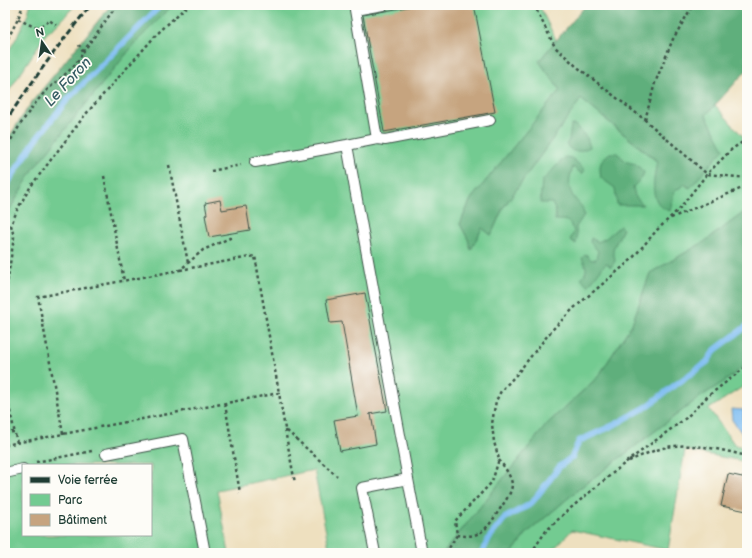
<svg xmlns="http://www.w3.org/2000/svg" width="752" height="558" font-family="'Balsamiq Sans',sans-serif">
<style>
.green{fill:#73cb91;stroke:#498462;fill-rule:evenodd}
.forest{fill:#5eaf7b;stroke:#3e7658}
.water{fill:#7ebdf2;stroke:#4e7d93}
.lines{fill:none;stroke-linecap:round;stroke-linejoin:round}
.stream{stroke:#7ebdf2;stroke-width:6}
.building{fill:#c6a47f}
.lane-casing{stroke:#3e5549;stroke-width:12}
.path{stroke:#3e5549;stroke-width:2.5;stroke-dasharray:3 3;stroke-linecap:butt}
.lane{stroke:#fff;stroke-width:10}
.rail{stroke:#1f3d34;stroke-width:3;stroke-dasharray:6 3;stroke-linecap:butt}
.labels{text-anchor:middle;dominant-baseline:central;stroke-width:3.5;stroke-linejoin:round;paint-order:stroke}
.water-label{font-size:15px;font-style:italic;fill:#375d64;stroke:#fdfcf7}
</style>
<rect width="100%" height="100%" fill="#fdfcf7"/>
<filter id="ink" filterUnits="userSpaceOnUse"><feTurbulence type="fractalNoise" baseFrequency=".025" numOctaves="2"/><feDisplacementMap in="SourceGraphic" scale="8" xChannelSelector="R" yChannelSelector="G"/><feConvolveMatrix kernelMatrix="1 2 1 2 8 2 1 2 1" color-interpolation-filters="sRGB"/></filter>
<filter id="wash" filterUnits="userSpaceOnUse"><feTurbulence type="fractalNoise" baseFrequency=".012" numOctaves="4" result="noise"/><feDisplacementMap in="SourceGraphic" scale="16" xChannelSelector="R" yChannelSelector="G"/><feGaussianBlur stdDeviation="0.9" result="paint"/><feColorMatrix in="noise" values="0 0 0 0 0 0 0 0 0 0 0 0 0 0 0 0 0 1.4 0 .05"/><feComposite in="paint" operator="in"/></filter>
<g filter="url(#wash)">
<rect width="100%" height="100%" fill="#eee0bf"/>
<path class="green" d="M30 5H75L59 23 46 34 5 97V57L17 37 28 14Z
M173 5H539L556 40 539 61 560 90 471 199 460 224 468 239 471 249 482 228 491 235 503 208 581 99 689 188 706 115 715 105 747 141V210L704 242 650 273 632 324 598 377 548 423 443 553H330L314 470 217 490 229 553H5L6 216 34 168 136 42ZM23 465H151V535H23Z
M747 363V384L709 409 735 445 747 448V462L685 450 668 550 572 530 550 553H512L526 534 580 488 700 397 728 379Z"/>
<path class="forest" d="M111 5H173L136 42 34 168 6 216 5 259V143L31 103Z
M586 5H747V70L706 115 724 149 690 188 685 184 674 192 670 211C647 204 654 179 657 161L581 99 503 208 491 235 482 228 471 250 468 239 460 224 471 199 560 90 539 61Z
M571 125H575L587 138 590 147 580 151H573L566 145 569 140Z
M610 153H617L627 162 636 164 644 172 642 178 633 187 635 196 643 205H617L615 188 601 178C599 166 599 161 610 153Z
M565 157 572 158 585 170 582 174 573 167C569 178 567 189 575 199 581 207 582 203 584 215L576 227 577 238 576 244 570 240 574 232C570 220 567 220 555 220L556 212 552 203H540L542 181Z
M747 210V363L728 379 700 397 580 488 526 534 512 553H443L548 423 598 377 632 324 650 273 704 242Z
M620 226 623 229 613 249 615 261 611 267 606 263 588 286 581 278C589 271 586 266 582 258L586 254 591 260 596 259 598 251 590 242 591 238 598 242 606 238Z"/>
<path class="water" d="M731 409 744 410 743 420 747 427V440L732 420Z"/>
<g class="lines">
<path class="stream" d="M5 187 35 141 68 99 161 5
M482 553 489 538 505 518 529 505 534 500 560 466 572 457 579 441 614 425 648 406 667 391 707 362 715 350 747 326"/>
</g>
<g id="blocks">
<path class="building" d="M418 5H474L495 112 384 132 363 15Z
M220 200 222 210 246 206 250 230 209 237 205 215 207 214 205 203Z
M365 293 387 411 369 414H371L376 444 340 451 334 420 358 416 342 322 330 323 326 300Z
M728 474 747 478V511L721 506Z"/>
</g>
</g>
<g filter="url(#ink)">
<use href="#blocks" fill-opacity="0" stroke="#3e5549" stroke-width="1"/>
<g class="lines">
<defs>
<path id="lane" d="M377 139 355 10 383 5
M347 145 377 139 385 140 490 120
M255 162 347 145 408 479 362 488 375 553
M106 454 183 439 205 553
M5 473 23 469
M408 479 422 553"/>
</defs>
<use href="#lane" class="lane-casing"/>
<path class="path" d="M534 5 555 47 576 66 645 120 707 174 747 178
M18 19C31 25 37 32 49 20L56 25
M5 44 18 19 23 5
M83 52 117 5
M645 120 655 83 673 39 693 5
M5 150C15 133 26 114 39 99 51 83 75 71 83 52L79 45
M169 165 188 263
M211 171 241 165
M104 176 124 281
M671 218 747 186
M5 227 11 225
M180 270 255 256 279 393
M5 335 6 291 14 237 11 225 18 208 31 186 85 115 157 34 188 5
M6 393 17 443
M225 404 240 493
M285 430 295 483
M5 433 14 432
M63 434 38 297 180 270 203 250 230 238V233
M5 445 279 393 285 429 337 476
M629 461C643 455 658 448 673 446 698 444 723 450 747 456
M36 462 92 451
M457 535C483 540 489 525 502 506 506 500 512 492 512 484 511 476 504 466 499 460
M446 553 457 535 455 521 492 482 499 459 494 442 492 424 494 411 496 401 501 391 516 375 552 330 574 308 631 260 657 230 679 209 707 174 732 149 747 139
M531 553 546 531 566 512 625 463 686 418 708 396 747 366"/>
<use href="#lane" class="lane"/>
<path class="rail" d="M5 122C32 82 60 42 91 5"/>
</g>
</g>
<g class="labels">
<g class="water-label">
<text transform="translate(68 82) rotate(-47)">Le Foron</text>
</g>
</g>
<rect width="752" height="558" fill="none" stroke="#fdfcf7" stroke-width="20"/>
<rect x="22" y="464" width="130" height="72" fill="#fdfcf7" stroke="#a4b0a9"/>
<rect x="30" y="477" width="20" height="6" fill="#1f3d34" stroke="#a4b0a9"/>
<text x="58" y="484" font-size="12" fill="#1f3d34">Voie ferrée</text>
<rect x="30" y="494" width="20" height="12" fill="#73cb91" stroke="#a4b0a9"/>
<text x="58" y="504" font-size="12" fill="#1f3d34">Parc</text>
<rect x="30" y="514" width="20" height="12" fill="#c6a47f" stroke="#a4b0a9"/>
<text x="58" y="524" font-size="12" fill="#1f3d34">Bâtiment</text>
<g transform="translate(42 42) rotate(347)" stroke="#fdfcf7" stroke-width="3" paint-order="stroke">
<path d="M0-3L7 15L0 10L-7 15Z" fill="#1f3d34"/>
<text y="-6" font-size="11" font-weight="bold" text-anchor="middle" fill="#1f3d34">N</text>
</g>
</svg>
